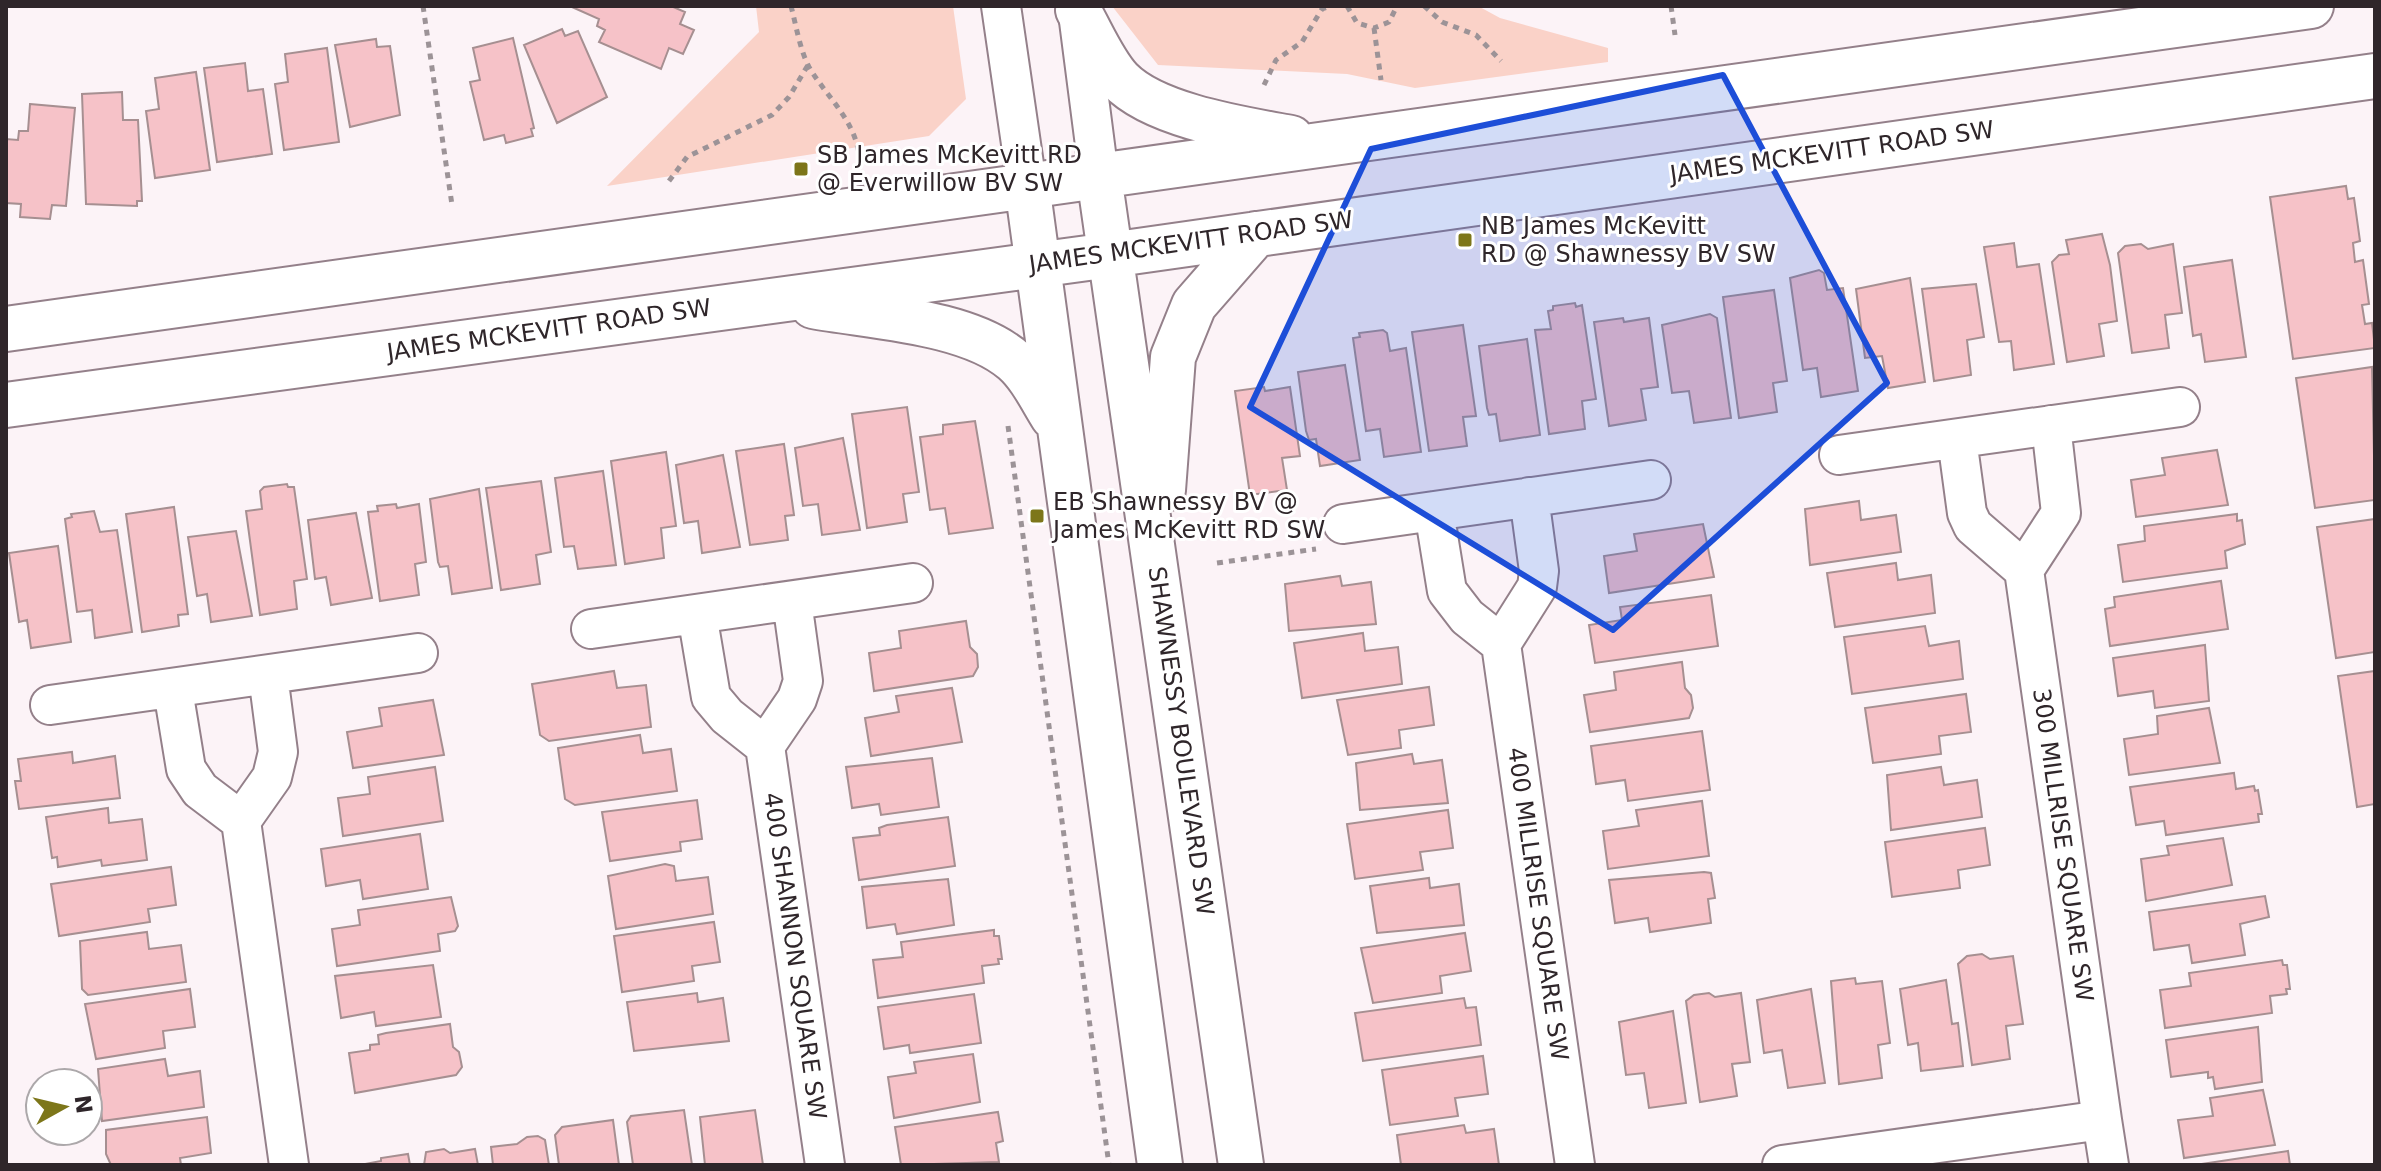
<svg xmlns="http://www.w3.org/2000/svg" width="2381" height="1171" font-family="'DejaVu Sans',sans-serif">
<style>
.park{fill:#fad2c8}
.building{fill:#f6c2c8;stroke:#a68f91;stroke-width:2}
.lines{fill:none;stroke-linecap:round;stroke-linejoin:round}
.minor-casing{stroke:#94808a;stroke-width:42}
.secondary-casing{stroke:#94808a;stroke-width:48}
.path{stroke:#9c9397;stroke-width:5;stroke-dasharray:6 6;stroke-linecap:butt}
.minor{stroke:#fff;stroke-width:38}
.secondary{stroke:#fff;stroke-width:44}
.marked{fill:#1d4ed8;fill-opacity:0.2;stroke:#1d4ed8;stroke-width:6;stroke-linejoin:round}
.poi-dot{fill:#7d761a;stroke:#fff;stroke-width:3}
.labels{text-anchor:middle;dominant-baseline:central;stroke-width:6;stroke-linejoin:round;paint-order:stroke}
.street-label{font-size:24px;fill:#2f262a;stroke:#fff}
.poi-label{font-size:24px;fill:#2f262a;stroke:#fff;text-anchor:start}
</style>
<rect width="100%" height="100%" fill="#fcf3f7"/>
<path class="park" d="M756 6H953L966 99 929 136 607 186 759 32Z
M1112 6H1478L1500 18 1608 48V62L1415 88 1347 74 1158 65Z"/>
<path class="building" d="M671 6 685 12 680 24 694 30 683 54 669 48 661 69 599 42 605 30 597 26 599 19 572 7Z
M562 29 565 36 578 31 607 97 557 123 524 45Z
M513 38 534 128 531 129 533 136 506 143 504 135 484 140 470 82 480 80 473 48Z
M376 39 377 47 390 46 400 115 350 127 335 45Z
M327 48 339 142 284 150 275 84 288 82 285 54Z
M245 63 248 91 263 89 272 154 217 162 204 68Z
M196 72 210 170 155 178 146 111 159 109 155 78Z
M122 92 123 120H138L142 201H137V206L86 204 82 94Z
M30 104 75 108 66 206 52 205 50 219 20 217 21 204 6 203V139L18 140 19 131H28Z
M2346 186 2348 199 2354 198 2360 241 2353 243 2355 262 2363 260 2369 304 2362 305 2365 324 2372 323 2375 348 2293 359 2270 197Z
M2102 234 2110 265 2117 321 2099 324 2104 356 2067 362 2052 262 2059 255 2069 254 2066 240Z
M2014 243 2017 267 2039 264 2054 364 2014 370 2011 341 1999 342 1984 247Z
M2141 244 2148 249 2173 244 2182 313 2165 315 2169 348 2132 353 2118 253 2125 246Z
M2232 260 2246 357 2205 362 2201 334 2193 336 2184 267Z
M1819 270 1824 273 1827 290 1843 288 1858 391 1821 397 1817 368 1803 370 1790 278Z
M1910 278 1925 382 1888 388 1882 356 1865 358 1856 289Z
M1976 284 1984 337 1967 340 1971 375 1934 381 1922 289Z
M1774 290 1787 381 1773 383 1777 412 1739 418 1723 297Z
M1575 303 1576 307 1582 305 1596 399 1582 401 1585 429 1549 434 1535 330 1551 329 1548 311 1553 310V306Z
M1710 314 1717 318 1731 418 1694 423 1689 391 1672 393 1662 325Z
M1623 318 1624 322 1649 318 1658 387 1641 389 1646 420 1609 426 1594 322Z
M1463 325 1476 416 1463 417 1467 446 1429 451 1412 332Z
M1383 330 1387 333 1390 351 1406 348 1421 452 1384 457 1380 429 1366 431 1353 338 1360 337 1359 333Z
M1527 339 1540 435 1500 441 1496 414 1489 415 1487 408 1479 346Z
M1345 365 1360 460 1320 466 1316 439 1309 440 1306 431 1298 372Z
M2372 367 2375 500 2315 508 2296 378Z
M1264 387 1265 391 1290 387 1300 456 1282 458 1287 490 1250 495 1235 391Z
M907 407 919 492 903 494 907 522 867 528 852 414Z
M975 421 993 528 949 534 945 508 930 510 920 437 943 434V425Z
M843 438 860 530 822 535 818 504 803 506 795 448Z
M784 444 794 515 785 516 788 540 750 545 736 451Z
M2217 450 2228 505 2136 517 2131 480 2165 475 2162 458Z
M666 452 676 526 661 528 664 558 625 564 611 461Z
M723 455 740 547 702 553 698 521 684 523 676 465Z
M603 471 616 565 578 569 574 546 564 547 555 478Z
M541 481 551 552 536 555 540 584 501 590 486 488Z
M287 484 288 487H294L307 579 294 581 297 609 260 615 246 511 262 509 260 491 264 487Z
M479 489 492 588 452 594 448 566 440 567 438 562 430 499Z
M1859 501 1861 520 1896 515 1901 552 1810 565 1805 509Z
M396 504 397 508 419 504 426 562 415 564 419 595 380 601 368 512 378 511 377 506Z
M174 507 188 614 178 615 179 626 142 632 126 514Z
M94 511 100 532 117 530 132 632 95 638 92 610 77 612 65 519 72 517 71 514Z
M356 513 372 598 331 605 326 577 315 579 308 520Z
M2237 514V521L2242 520 2245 544 2225 551 2227 568 2123 582 2118 545 2145 541 2144 526Z
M2375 519V652L2336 658 2317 527Z
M1703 524 1714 577 1609 593 1604 556 1637 551 1634 534Z
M236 531 252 616 211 622 207 594 197 596 188 537Z
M58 546 71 642 31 648 27 620 19 622 9 553Z
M1896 563 1898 580 1931 575 1935 613 1835 627 1827 573Z
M1340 576 1342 586 1371 582 1376 624 1289 631 1285 584Z
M2221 581 2228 629 2110 646 2105 609 2115 607 2114 597Z
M1711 595 1718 646 1595 663 1589 625 1622 620 1620 607Z
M966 621 970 647 977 654 978 667 973 676 874 691 869 653 901 648 899 631Z
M1925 626 1929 646 1959 641 1963 679 1852 694 1844 637Z
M1363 633 1365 651 1398 647 1402 684 1302 698 1294 643Z
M2205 645 2209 701 2155 708 2153 691 2118 696 2113 658Z
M1682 662 1685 688 1691 695 1693 708 1689 718 1590 732 1584 695 1616 690 1614 672Z
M614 671 617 688 646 685 651 727 549 741 540 735 532 684Z
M2375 671V804L2357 807 2338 676Z
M1429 687 1434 725 1399 730 1401 748 1348 755 1337 700Z
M952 688 962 742 871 756 865 718 899 712 896 696Z
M1966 694 1971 732 1939 736 1941 754 1873 763 1865 708Z
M433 700 444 755 353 768 347 732 382 726 379 708Z
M2209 708 2220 763 2129 775 2124 739 2158 734 2157 716Z
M1702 731 1710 790 1628 801 1625 780 1596 784 1591 746Z
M640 735 643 753 671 749 677 791 575 805 565 799 558 748Z
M72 752 73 763 115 756 120 798 19 809 15 781H21L18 759Z
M1412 754 1414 764 1442 760 1448 803 1360 810 1356 763Z
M932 758 939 807 881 815 879 804 852 808 846 767Z
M435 767 443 821 343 836 338 798 370 794 368 777Z
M1941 767 1944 785 1977 780 1982 817 1891 830 1887 775Z
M2234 773 2236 789 2254 786 2255 791 2258 790 2262 814H2258L2259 822 2166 835 2164 821 2136 825 2130 787Z
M697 800 702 839 680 842 681 851 610 861 602 812Z
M1702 801 1709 856 1608 869 1603 831 1639 826 1636 810Z
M108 808 109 823 142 819 147 860 102 866 101 860 58 867 57 857 52 858 46 817Z
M1448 810 1453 848 1420 852 1423 870 1355 879 1347 824Z
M948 817 955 866 859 880 853 838 880 835 879 828 887 825Z
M1985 828 1990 865 1958 870 1960 888 1892 897 1885 842Z
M420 834 428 889 363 899 360 880 326 886 321 849Z
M2223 838 2232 885 2146 901 2141 859 2169 855 2167 846Z
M665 864 674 866 676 881 708 877 713 914 616 929 608 876Z
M171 867 176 905 148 909 150 922 59 936 51 884Z
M1704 872 1711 873 1715 898 1708 899 1711 923 1650 932 1648 918 1615 923 1609 880Z
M1429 878 1430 888 1459 884 1464 925 1377 933 1370 886Z
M948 879 954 925 897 934 895 924 867 928 862 887Z
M2265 896 2269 917 2240 924 2245 955 2192 963 2189 945 2154 950 2149 912Z
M451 897 458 926 455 931 438 934 440 951 337 966 332 929 360 925 358 910Z
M714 922 720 962 692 966 694 981 622 992 614 936Z
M994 930V936H999L1002 959H998L999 964 982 966 984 983 878 998 873 960 903 957 901 942Z
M147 932 149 949 181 945 186 982 88 995 82 989 80 941Z
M1465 933 1471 971 1440 976 1442 993 1373 1003 1361 948Z
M1982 954 1990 959 2013 956 2023 1024 2006 1026 2010 1059 1972 1065 1958 964 1967 956Z
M2282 960 2283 965H2287L2290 989H2286L2287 994 2270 996 2272 1013 2165 1028 2160 990 2191 986 2189 973Z
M433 965 441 1017 376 1026 374 1012 341 1018 335 976Z
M1855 978 1856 984 1882 981 1890 1043 1878 1045 1882 1078 1839 1084 1831 981Z
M1946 980 1952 1024 1958 1023 1963 1066 1921 1071 1918 1043 1908 1045 1900 989Z
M190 989 195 1027 163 1031 165 1048 96 1059 85 1004Z
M1811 989 1825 1083 1788 1088 1782 1050 1764 1053 1757 1000Z
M697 993 698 1002 723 998 729 1041 634 1051 627 1002Z
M1709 993 1715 997 1741 993 1750 1062 1732 1064 1737 1096 1700 1102 1686 1001 1694 995Z
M974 994 981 1043 910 1053 909 1045 884 1049 878 1007Z
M1464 998 1466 1008 1476 1007 1481 1045 1363 1061 1355 1013Z
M1673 1011 1686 1103 1649 1108 1644 1073 1626 1075 1619 1022Z
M450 1024 453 1047 459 1052 462 1067 456 1075 355 1093 349 1053 370 1050V1045L379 1044 378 1035 386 1033Z
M2258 1027 2262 1082 2215 1089 2213 1077 2208 1078V1072L2171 1077 2166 1040Z
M973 1054 980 1102 894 1118 888 1077 916 1073 914 1062Z
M1483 1056 1488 1094 1455 1098 1458 1116 1390 1125 1382 1070Z
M165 1059 168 1076 200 1071 204 1107 102 1121 98 1069Z
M2263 1090 2275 1145 2184 1158 2178 1120 2213 1116 2210 1098Z
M684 1110 692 1165H633L627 1122 631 1116Z
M755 1110 763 1165H705L700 1117Z
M998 1112 1003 1141 996 1143 999 1162 901 1165 895 1127Z
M207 1117 211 1153 180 1158 181 1165H111L106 1154V1130Z
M613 1120 619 1165H559L555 1135 562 1127Z
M1464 1125 1466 1133 1494 1129 1499 1165H1401L1397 1135Z
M538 1136 545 1140 549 1165H493L491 1147 517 1144 527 1137Z
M444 1149 450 1153 475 1149 478 1165H424L426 1152Z
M2288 1151 2290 1165H2195Z
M408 1154 410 1165H360L381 1161V1158Z"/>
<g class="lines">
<defs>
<path id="minor" d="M1001 6 1027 185
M1079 21 1099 176
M1957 439 1967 513 1973 526 2024 570 2061 513 2051 425
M1839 455 2180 407
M1434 511 1447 591 1467 617 1501 644 1537 587 1539 571 1529 497
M1343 524 1651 480
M2024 570 2102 1120
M697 614 711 697 727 716 765 746 797 699 803 681 792 601
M591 629 913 583
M1501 644 1575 1165
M173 690 186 769 200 790 241 821 272 777 278 752 268 675
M50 705 418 653
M765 746 825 1165
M241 821 289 1165
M1782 1165 2102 1120 2109 1165"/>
<path id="secondary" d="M1078 10C1091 32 1103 62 1120 80 1155 116 1242 129 1291 138
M1099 176 1241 1165
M1027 185 1160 1165
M813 306C872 317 968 321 1014 361 1031 376 1041 398 1053 417
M6 329 2311 6
M6 405 1110 255 2375 76
M1163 490 1173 357 1194 305 1256 234"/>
</defs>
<use href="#minor" class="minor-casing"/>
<use href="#secondary" class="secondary-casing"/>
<path class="path" d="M423 6 452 205
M791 6C796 25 800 50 809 67 826 96 854 119 859 154
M1347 6 1357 23 1374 28 1389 22 1397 6
M1424 6 1442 22 1476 35 1501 61
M1671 6 1675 35
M1374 28 1381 80
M1264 85 1276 60 1302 42 1322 9 1330 6
M669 181 687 157 772 115 789 97 808 65
M1008 426 1109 1165
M1217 563 1316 549"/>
<use href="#minor" class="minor"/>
<use href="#secondary" class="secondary"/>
</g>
<path class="marked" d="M1723 75 1887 383 1613 630 1250 407 1371 149Z"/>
<g class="poi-dot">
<rect x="793" y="161" width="16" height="16" rx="4"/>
<rect x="1457" y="232" width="16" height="16" rx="4"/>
<rect x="1029" y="508" width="16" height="16" rx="4"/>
</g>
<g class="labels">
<g class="street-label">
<text transform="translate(1832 152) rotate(-8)">JAMES MCKEVITT ROAD SW</text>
<text transform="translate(1191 242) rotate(-8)">JAMES MCKEVITT ROAD SW</text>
<text transform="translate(549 330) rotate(-8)">JAMES MCKEVITT ROAD SW</text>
<text transform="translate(1181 741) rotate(82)">SHAWNESSY BOULEVARD SW</text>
<text transform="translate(2063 845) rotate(82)">300 MILLRISE SQUARE SW</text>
<text transform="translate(1538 904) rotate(82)">400 MILLRISE SQUARE SW</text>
<text transform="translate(795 956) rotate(82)">400 SHANNON SQUARE SW</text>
</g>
<g class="poi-label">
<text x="817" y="155">SB James McKevitt RD<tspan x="817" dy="28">@ Everwillow BV SW</tspan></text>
<text x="1481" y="226">NB James McKevitt<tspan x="1481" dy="28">RD @ Shawnessy BV SW</tspan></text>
<text x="1053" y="502">EB Shawnessy BV @<tspan x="1053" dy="28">James McKevitt RD SW</tspan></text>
</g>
</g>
<rect width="2381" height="1171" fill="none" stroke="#2f262a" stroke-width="16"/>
<g transform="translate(64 1107) rotate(82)"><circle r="38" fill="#ffffff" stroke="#aca8aa" stroke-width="2"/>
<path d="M0-6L14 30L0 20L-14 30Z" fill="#7d761a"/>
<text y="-12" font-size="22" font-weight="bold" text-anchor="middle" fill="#2f262a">N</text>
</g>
</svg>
